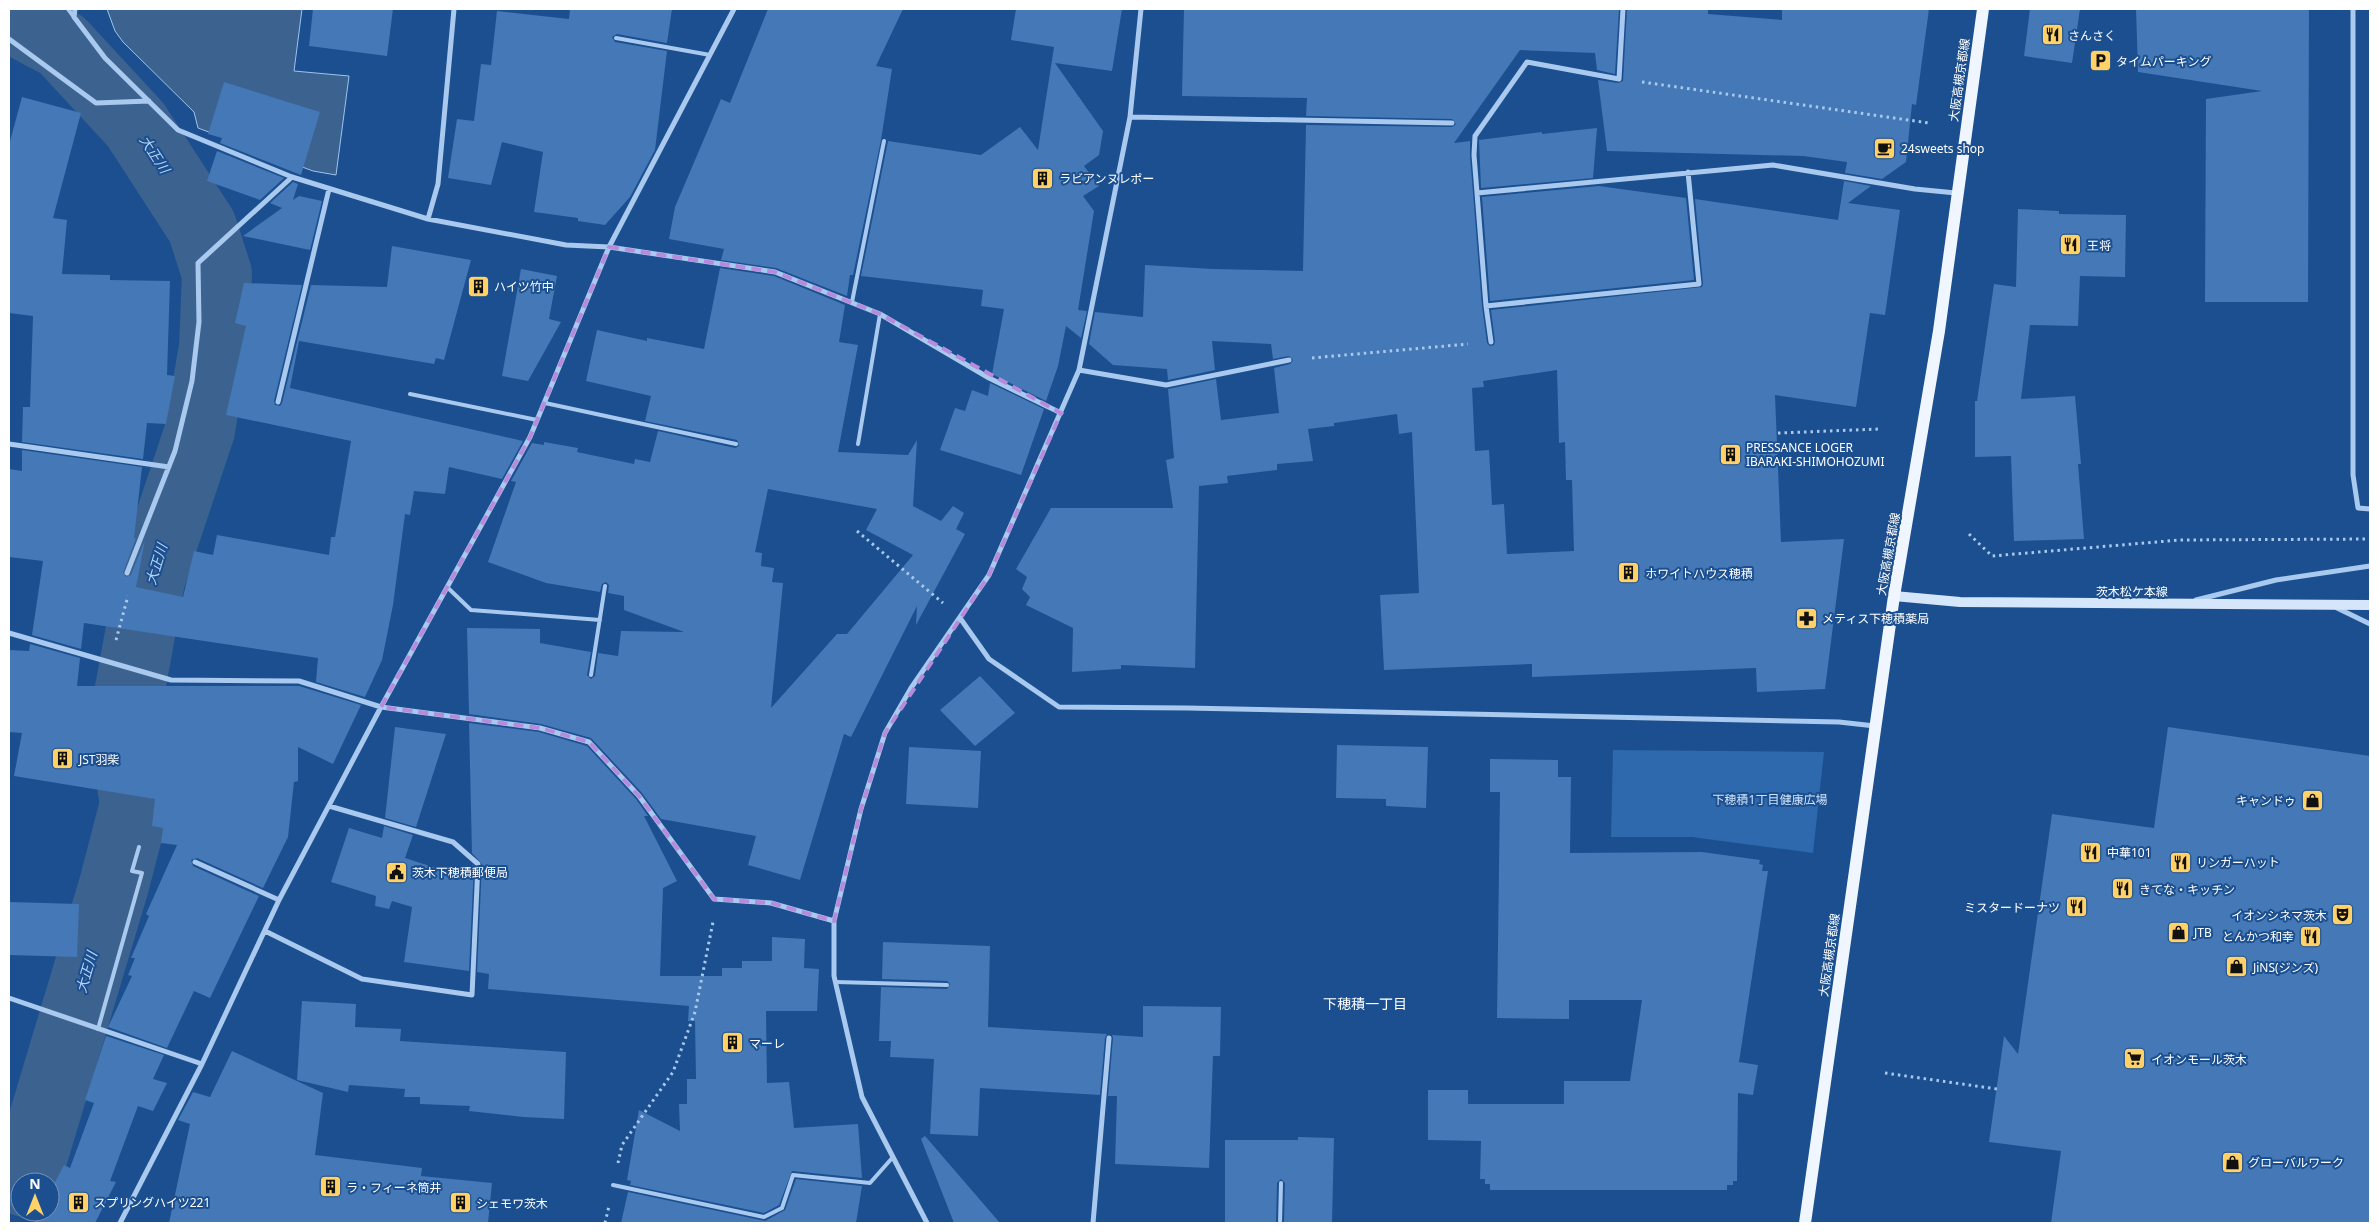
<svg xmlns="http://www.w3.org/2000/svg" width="2379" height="1232" font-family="'Noto Sans','Noto Sans JP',sans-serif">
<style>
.green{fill:#2e69ad}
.water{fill:#3c6290;stroke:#9cc4f0}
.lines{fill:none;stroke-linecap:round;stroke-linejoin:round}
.river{stroke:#3c6290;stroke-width:70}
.building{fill:#4478b7;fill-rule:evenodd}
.path{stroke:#a9c9ee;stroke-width:3;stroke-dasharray:2.5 4;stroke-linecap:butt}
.lane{stroke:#a9c9ee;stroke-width:4}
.street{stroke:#a9c9ee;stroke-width:5}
.secondary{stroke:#d6e6fa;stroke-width:10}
.primary{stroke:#f0f6ff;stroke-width:12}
.marked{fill:none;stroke:#b68bdc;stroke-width:4;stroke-dasharray:10 6;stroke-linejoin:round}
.labels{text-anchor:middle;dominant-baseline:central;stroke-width:4;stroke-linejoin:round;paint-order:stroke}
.poi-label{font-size:12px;fill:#fff;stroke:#1b4f8f;text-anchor:start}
.street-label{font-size:12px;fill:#fff;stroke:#1b4f8f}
.park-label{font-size:12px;fill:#cfe3fa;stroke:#1b4f8f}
.water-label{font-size:14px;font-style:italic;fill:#b5d3f5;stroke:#1b4f8f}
.neighbourhood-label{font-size:14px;fill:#fff;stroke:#1b4f8f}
</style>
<rect width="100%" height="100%" fill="#1b4f8f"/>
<path class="green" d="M1613 750 1824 752 1813 853 1692 837H1611Z"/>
<path class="water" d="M107 9H302L294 71 349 76 336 175 313 171 198 128 194 112 123 42 115 31Z"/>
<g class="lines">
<path class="river" d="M9 17 62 45 136 125 202 227 217 274 214 347 200 430 150 580 123 727 135 804 114 885 25 1182"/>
</g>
<path class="building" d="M313 9H393L387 56 309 46Z
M570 9H672L667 43 617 34 612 37 615 42 667 51 655 150 630 197 605 225 578 221V218L534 212 543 152 502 142 491 185 448 178 457 119 474 121 481 64 491 65 497 11 569 19Z
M768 9H903L876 66 892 69 881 140 853 275H850L847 296 776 268 721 260 724 249 669 239 675 207 721 99 730 103Z
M1016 9H1122L1112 71 1055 63 1103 131 1099 155 1084 166 1099 186 1083 196 1094 211 1078 310 1087 311 1081 338 1066 326 1058 366 1046 401 992 374 1004 309 981 306 983 290 861 276 888 141 981 155 1020 127 1038 150 1054 47 1011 40Z
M1184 9H1619L1615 74 1597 70 1595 53 1520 50 1454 143 1470 141V155L1482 306 1487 343 1490 346 1494 345 1495 342 1491 310 1702 287 1703 284 1695 199 1838 220 1844 181 1871 186 1848 203 1900 210 1885 315 1870 313 1856 407 1775 395 1781 542 1844 539 1825 689 1757 692 1756 668 1532 677V664L1384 670 1380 595 1419 593 1412 432 1399 434 1397 414 1334 423V426L1308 429 1313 461 1277 464V470L1227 476 1228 483 1199 486 1195 668 1121 665V669L1072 672 1073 628 1026 605 1030 597 1022 589 1027 577 1016 569 1051 508H1173L1166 460 1174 458 1168 389 1216 379 1221 420 1279 413 1274 368 1290 364 1293 360 1289 356 1273 359 1271 344 1212 341 1215 370 1168 380 1167 369 1113 365 1089 344 1095 312 1143 317 1145 265 1213 269 1303 271 1306 125 1452 127 1456 124 1452 119 1306 116 1307 98 1182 96ZM1557 370 1559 443 1565 442 1566 480H1572L1574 551 1507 554 1504 504 1492 505 1489 450 1475 451 1472 388 1484 387 1483 381Z
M1627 9 1708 10V14L1782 20V9H1929L1916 105 1912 104 1906 162 1882 179 1845 173 1847 162 1803 156 1607 151 1598 80 1618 83 1623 81Z
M2030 9H2080L2072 63 2024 56Z
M2136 9H2309L2308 302H2205L2206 99 2262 91 2138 72Z
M224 82 320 112 301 175 220 143 222 138 208 134Z
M22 97 81 113 53 218 67 220 62 274 110 275V280L170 281 167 375 175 376 166 424 147 423 143 459 22 442 23 407H30L33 316 9 313V145Z
M1597 128 1593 178 1481 188 1479 140 1542 132V134Z
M217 151 284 178 260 200 207 181Z
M293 182 298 184 293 200 299 196 322 201 310 250 243 236 282 208 270 203Z
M1599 186 1686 198 1694 280 1490 301 1482 197Z
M2018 209 2059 211V214L2126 215 2125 277 2080 276 2078 326 2030 325 2021 399 2075 396 2081 464H2078L2084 539 2014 541 2011 456 1975 457V401H1977L1994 284 2016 287Z
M392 246 471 260 444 360 436 358 434 364 299 341 290 388 523 441 502 479 449 467 445 494 414 491 410 515 405 514 393 605 382 660 365 697 316 682 318 658 84 623 81 649 32 635 43 561 9 557V469L22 471V450L142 467 134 538H136L123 573 126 577 131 575 145 540 136 587 183 597 194 551 213 555 217 535 329 555 331 537H335L351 441 226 415 246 326 235 323 244 283 302 285 274 401 275 405 280 406 282 403 311 285 387 287Z
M720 268 774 276 845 305 839 342 858 345 838 452 908 455 917 440 913 506 941 521 953 506 964 513 956 529 965 534 916 625 917 606 851 737 844 734 800 880 748 865 756 836 661 819 642 793 591 738 541 724 469 714 467 628 540 629V643L591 652 587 675 591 679 595 676 598 653 618 656 621 631 684 632 624 610V596L608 593 609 585 606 582 602 584 600 592 546 583 488 562 516 482 511 481 532 443 544 445V442L578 448 577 452 634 464 635 459 650 462 658 431 735 448 739 446 737 440 645 421 651 396 586 381 597 330 647 341V338L704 349ZM768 489 877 509 866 530 913 555 847 634H837L771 708 783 583 772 582 774 568 761 566 762 553 755 552Z
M521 269 557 276 549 319 561 322 528 381 502 376Z
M990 383 1044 409 1021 475 940 450 955 408 965 411 972 390 988 396Z
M30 644 80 658 77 686H299L361 705 333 764 298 747V781L294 782 288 837 263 888 197 858 191 860 193 866 259 896 210 998 194 991 167 1048 108 1027 132 976 128 975 135 958H131L149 916 146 914 177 845 161 843 163 828 152 826 155 799 14 776 22 733 9 732V650L29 651Z
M980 676 1015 713 975 746 940 710Z
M469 723 539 732 587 746 636 799 648 816H644L677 881 663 888 660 976H722V968H742V961H772V937L805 939 804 968 819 969 817 1011H766L767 1083 789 1082 794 1128 858 1124 862 1178 792 1171 779 1205 764 1213 630 1185 631 1181 627 1180 639 1110 680 1131 679 1104H687V1079H696L695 1021H688L689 1006 488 989 489 974 477 972 482 864 472 853Z
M395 727 446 734 416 827 385 818Z
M2168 727 2370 756V1223H2051L2061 1151 1989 1142 2004 1036 2018 1054 2052 814 2154 828Z
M1337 745 1428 747 1426 808 1386 806V799L1336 798Z
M909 747 981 751 978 808 906 804Z
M1490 759 1558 760V777H1571L1570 853 1702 852 1760 860 1759 864 1763 865 1762 871H1768L1739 1062 1758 1065 1753 1095 1738 1093 1737 1181H1733V1185H1727V1190H1490V1184H1485V1179H1480L1481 1141 1428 1140V1090H1468V1104H1564V1081H1630L1642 1000H1569V1019L1497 1018 1500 792H1490Z
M384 826 413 835 405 858 473 880 472 865 474 866 469 971 404 962 412 907 392 901 389 909 375 906 376 896 331 882 349 828 382 838Z
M9 902 79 904 77 957 9 955Z
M883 942 990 946 988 1027 1107 1034 1105 1038 1100 1095 980 1088 978 1136 930 1134 934 1059 890 1057 891 1041H879L881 987 947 989 950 984 947 981 882 979Z
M302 1001 356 1004 355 1027 401 1029 400 1041 566 1052 564 1119 523 1117 469 1111 470 1106 420 1104V1097H404L405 1089 349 1085 348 1092 297 1080Z
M1143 1006 1221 1007 1220 1056H1213L1209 1168 1115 1164 1117 1096H1108L1113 1038 1112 1035 1143 1037Z
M106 1036 164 1055 153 1079 167 1083 153 1111 138 1106 110 1181 116 1182 95 1223H34L40 1212H50V1192L64 1165 70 1168 94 1103 85 1100Z
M232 1051 323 1093 315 1155 422 1168 421 1176 492 1183 488 1223H169L190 1124 178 1120 193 1092 210 1097Z
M925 1136 1000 1223H954L921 1139Z
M1298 1137 1334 1138 1332 1223H1284L1285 1183 1281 1179 1277 1183 1276 1223H1225V1140H1298Z
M796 1179 862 1186 856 1223H621L628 1192 765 1221 785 1210Z"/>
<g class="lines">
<path class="path" d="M1642 82 1929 123
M1312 358 1468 344
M1778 433 1880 429
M857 531 943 603
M1969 534 1992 556 2180 540 2370 539
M116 640 128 596
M1885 1073 1997 1089
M618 1163 622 1145 673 1072 695 1012 713 922
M605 1223 609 1206"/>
<path class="lane" d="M68 9 74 17
M616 38 710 55
M852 302 884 141
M410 394 537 420
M545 403 736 444
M858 444 880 314
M447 587 471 610 600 620
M591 675 605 586
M836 982 947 985
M98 1029 142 873 132 871 139 847
M613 1185 764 1217 782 1208 793 1175 870 1183 893 1157
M1280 1223 1281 1183"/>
<path class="street" d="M75 9 74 17 105 58 178 130 292 177 428 219 566 245 609 247 775 272 880 314 989 378 1061 413
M2353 9V475L2358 508 2370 509
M9 39 96 103 149 101
M1130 117 1452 123
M1477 193 1773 165 1915 189 1956 193
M428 219 438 184 454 9
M1486 306 1474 155 1475 136 1527 62 1619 79 1623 9
M1491 342 1486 306 1699 284 1688 172
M1079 370 1166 385 1289 360
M278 402 329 189
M9 444 169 467
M127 573 175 451 192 381 199 322 198 263 292 177
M2196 600 2276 580 2370 566
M2337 608 2370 624
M960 618 989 659 1059 707 1187 708 1839 722 1875 726
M9 633 171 680 299 681 381 707 540 728 589 742 639 796 714 899 771 903 834 921
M195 862 279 900
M265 931 362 979 472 995 478 864 453 842 329 806
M9 998 202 1064
M120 1223 202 1064 279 900 381 707 530 437 609 247 734 9
M927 1223 862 1097 834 976V921L861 809 885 733 911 688 989 575 1079 370 1130 117 1141 9
M1093 1223 1109 1038"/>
<path class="secondary" d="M1894 596 1960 602 2370 605"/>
<path class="primary" d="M1805 1223 1894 596 1939 331 1983 9"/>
</g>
<path class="marked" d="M609 247 775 272 880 314 1061 413 989 575 885 733 861 809 834 921 771 903 714 899 639 796 589 742 540 728 381 707 530 437Z"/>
<defs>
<symbol id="restaurant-square" viewBox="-11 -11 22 22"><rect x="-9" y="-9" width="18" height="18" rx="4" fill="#ffd166" stroke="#1b4f8f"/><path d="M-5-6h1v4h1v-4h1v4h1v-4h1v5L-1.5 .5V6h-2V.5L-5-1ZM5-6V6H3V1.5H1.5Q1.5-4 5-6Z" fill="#111"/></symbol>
<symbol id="parking-square" viewBox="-11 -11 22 22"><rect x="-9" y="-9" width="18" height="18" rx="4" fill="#ffd166" stroke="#1b4f8f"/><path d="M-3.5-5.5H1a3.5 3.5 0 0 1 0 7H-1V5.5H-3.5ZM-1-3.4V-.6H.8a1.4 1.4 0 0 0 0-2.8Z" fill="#111"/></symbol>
<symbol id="cafe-square" viewBox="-11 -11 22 22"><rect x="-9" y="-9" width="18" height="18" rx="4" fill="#ffd166" stroke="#1b4f8f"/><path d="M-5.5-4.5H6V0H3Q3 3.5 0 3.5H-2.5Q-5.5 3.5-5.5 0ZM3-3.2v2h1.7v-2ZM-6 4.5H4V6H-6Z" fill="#111"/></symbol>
<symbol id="building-square" viewBox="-11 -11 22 22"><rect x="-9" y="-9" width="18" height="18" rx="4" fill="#ffd166" stroke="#1b4f8f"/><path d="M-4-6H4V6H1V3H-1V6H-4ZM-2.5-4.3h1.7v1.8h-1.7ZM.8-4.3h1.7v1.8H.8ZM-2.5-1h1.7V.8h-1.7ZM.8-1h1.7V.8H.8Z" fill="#111"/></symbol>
<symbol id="pharmacy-square" viewBox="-11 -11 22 22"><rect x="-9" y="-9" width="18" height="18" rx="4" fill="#ffd166" stroke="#1b4f8f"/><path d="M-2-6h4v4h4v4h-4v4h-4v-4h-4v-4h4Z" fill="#111"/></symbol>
<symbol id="shop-square" viewBox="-11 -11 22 22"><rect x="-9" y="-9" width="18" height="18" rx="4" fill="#ffd166" stroke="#1b4f8f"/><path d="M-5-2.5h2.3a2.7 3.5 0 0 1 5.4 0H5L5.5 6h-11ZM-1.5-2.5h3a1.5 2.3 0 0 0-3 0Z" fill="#111"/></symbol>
<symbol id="civic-square" viewBox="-11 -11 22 22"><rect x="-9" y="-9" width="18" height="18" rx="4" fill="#ffd166" stroke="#1b4f8f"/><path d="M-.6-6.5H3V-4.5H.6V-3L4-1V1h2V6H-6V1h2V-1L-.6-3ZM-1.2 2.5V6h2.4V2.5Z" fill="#111"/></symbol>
<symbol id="theatre-square" viewBox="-11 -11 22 22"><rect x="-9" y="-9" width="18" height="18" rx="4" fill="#ffd166" stroke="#1b4f8f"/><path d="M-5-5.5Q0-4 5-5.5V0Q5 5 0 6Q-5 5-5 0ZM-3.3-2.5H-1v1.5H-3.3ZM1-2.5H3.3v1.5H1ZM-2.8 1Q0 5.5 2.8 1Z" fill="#111"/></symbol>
<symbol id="supermarket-square" viewBox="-11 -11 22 22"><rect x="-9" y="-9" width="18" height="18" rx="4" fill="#ffd166" stroke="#1b4f8f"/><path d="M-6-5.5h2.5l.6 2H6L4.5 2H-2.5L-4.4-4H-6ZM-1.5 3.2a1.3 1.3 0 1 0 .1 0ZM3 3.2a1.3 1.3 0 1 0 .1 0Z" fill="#111"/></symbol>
</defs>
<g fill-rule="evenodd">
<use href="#restaurant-square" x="2040" y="22" width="25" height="25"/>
<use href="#parking-square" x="2088" y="48" width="25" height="25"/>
<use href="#cafe-square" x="1872" y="136" width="25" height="25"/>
<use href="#building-square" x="1030" y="166" width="25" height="25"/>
<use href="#restaurant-square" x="2058" y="232" width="25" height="25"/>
<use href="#building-square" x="466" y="274" width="25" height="25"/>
<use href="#building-square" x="1718" y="442" width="25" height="25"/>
<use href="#building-square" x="1616" y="560" width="25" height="25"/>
<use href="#pharmacy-square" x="1794" y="606" width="25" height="25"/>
<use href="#building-square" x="50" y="746" width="25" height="25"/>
<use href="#shop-square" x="2300" y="788" width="25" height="25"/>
<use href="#restaurant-square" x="2078" y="840" width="25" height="25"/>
<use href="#restaurant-square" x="2168" y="850" width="25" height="25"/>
<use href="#civic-square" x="384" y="860" width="25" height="25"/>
<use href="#restaurant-square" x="2110" y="876" width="25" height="25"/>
<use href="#restaurant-square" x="2064" y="894" width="25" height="25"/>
<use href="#theatre-square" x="2330" y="902" width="25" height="25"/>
<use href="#shop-square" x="2166" y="920" width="25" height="25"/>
<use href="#restaurant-square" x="2298" y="924" width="25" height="25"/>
<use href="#shop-square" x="2224" y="954" width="25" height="25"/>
<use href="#building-square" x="720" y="1030" width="25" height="25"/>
<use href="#supermarket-square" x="2122" y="1046" width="25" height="25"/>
<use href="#shop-square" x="2220" y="1150" width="25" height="25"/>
<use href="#building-square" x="318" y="1174" width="25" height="25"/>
<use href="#building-square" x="66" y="1190" width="25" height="25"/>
<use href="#building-square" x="448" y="1190" width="25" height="25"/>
</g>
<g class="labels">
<g class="poi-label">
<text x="2068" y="35">さんさく</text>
<text x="2116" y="61">タイムパーキング</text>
<text x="1901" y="148">24sweets shop</text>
<text x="1059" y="178">ラビアンヌレポー</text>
<text x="2087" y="245">王将</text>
<text x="494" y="286">ハイツ竹中</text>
<text x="1746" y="447">PRESSANCE LOGER<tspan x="1746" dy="14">IBARAKI-SHIMOHOZUMI</tspan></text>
<text x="1645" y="573">ホワイトハウス穂積</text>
<text x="1822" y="618">メティス下穂積薬局</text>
<text x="79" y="759">JST羽柴</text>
<text x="2296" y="800" text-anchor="end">キャンドゥ</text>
<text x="2107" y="852">中華101</text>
<text x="2196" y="862">リンガーハット</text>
<text x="412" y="872">茨木下穂積郵便局</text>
<text x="2139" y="889">きてな・キッチン</text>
<text x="2060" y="907" text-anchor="end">ミスタードーナツ</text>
<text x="2327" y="915" text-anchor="end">イオンシネマ茨木</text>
<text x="2194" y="932">JTB</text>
<text x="2294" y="936" text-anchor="end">とんかつ和幸</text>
<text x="2253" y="967">JiNS(ジンズ)</text>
<text x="749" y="1043">マーレ</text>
<text x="2151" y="1059">イオンモール茨木</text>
<text x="2248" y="1162">グローバルワーク</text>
<text x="346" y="1187">ラ・フィーネ筒井</text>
<text x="94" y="1202">スプリングハイツ221</text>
<text x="476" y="1203">シェモワ茨木</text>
</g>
<g class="street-label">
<text transform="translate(1959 80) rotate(-82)">大阪高槻京都線</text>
<text transform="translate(1888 554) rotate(-80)">大阪高槻京都線</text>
<text x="2132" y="591">茨木松ケ本線</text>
<text transform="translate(1829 955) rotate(-82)">大阪高槻京都線</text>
</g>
<g class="park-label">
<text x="1770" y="799">下穂積1丁目健康広場</text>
</g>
<g class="water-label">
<text transform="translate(155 154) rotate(57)">大正川</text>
<text transform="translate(156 564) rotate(-73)">大正川</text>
<text transform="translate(86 972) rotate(-74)">大正川</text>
</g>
<g class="neighbourhood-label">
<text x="1365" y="1003">下穂積一丁目</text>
</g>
</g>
<rect width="2379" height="1232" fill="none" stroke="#ffffff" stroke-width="20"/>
<g transform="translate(35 1197)"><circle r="24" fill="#1b4f8f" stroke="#7695bc"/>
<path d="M0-4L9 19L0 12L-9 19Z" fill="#ffd166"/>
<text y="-8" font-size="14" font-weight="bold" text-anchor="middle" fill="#ffffff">N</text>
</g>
</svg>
